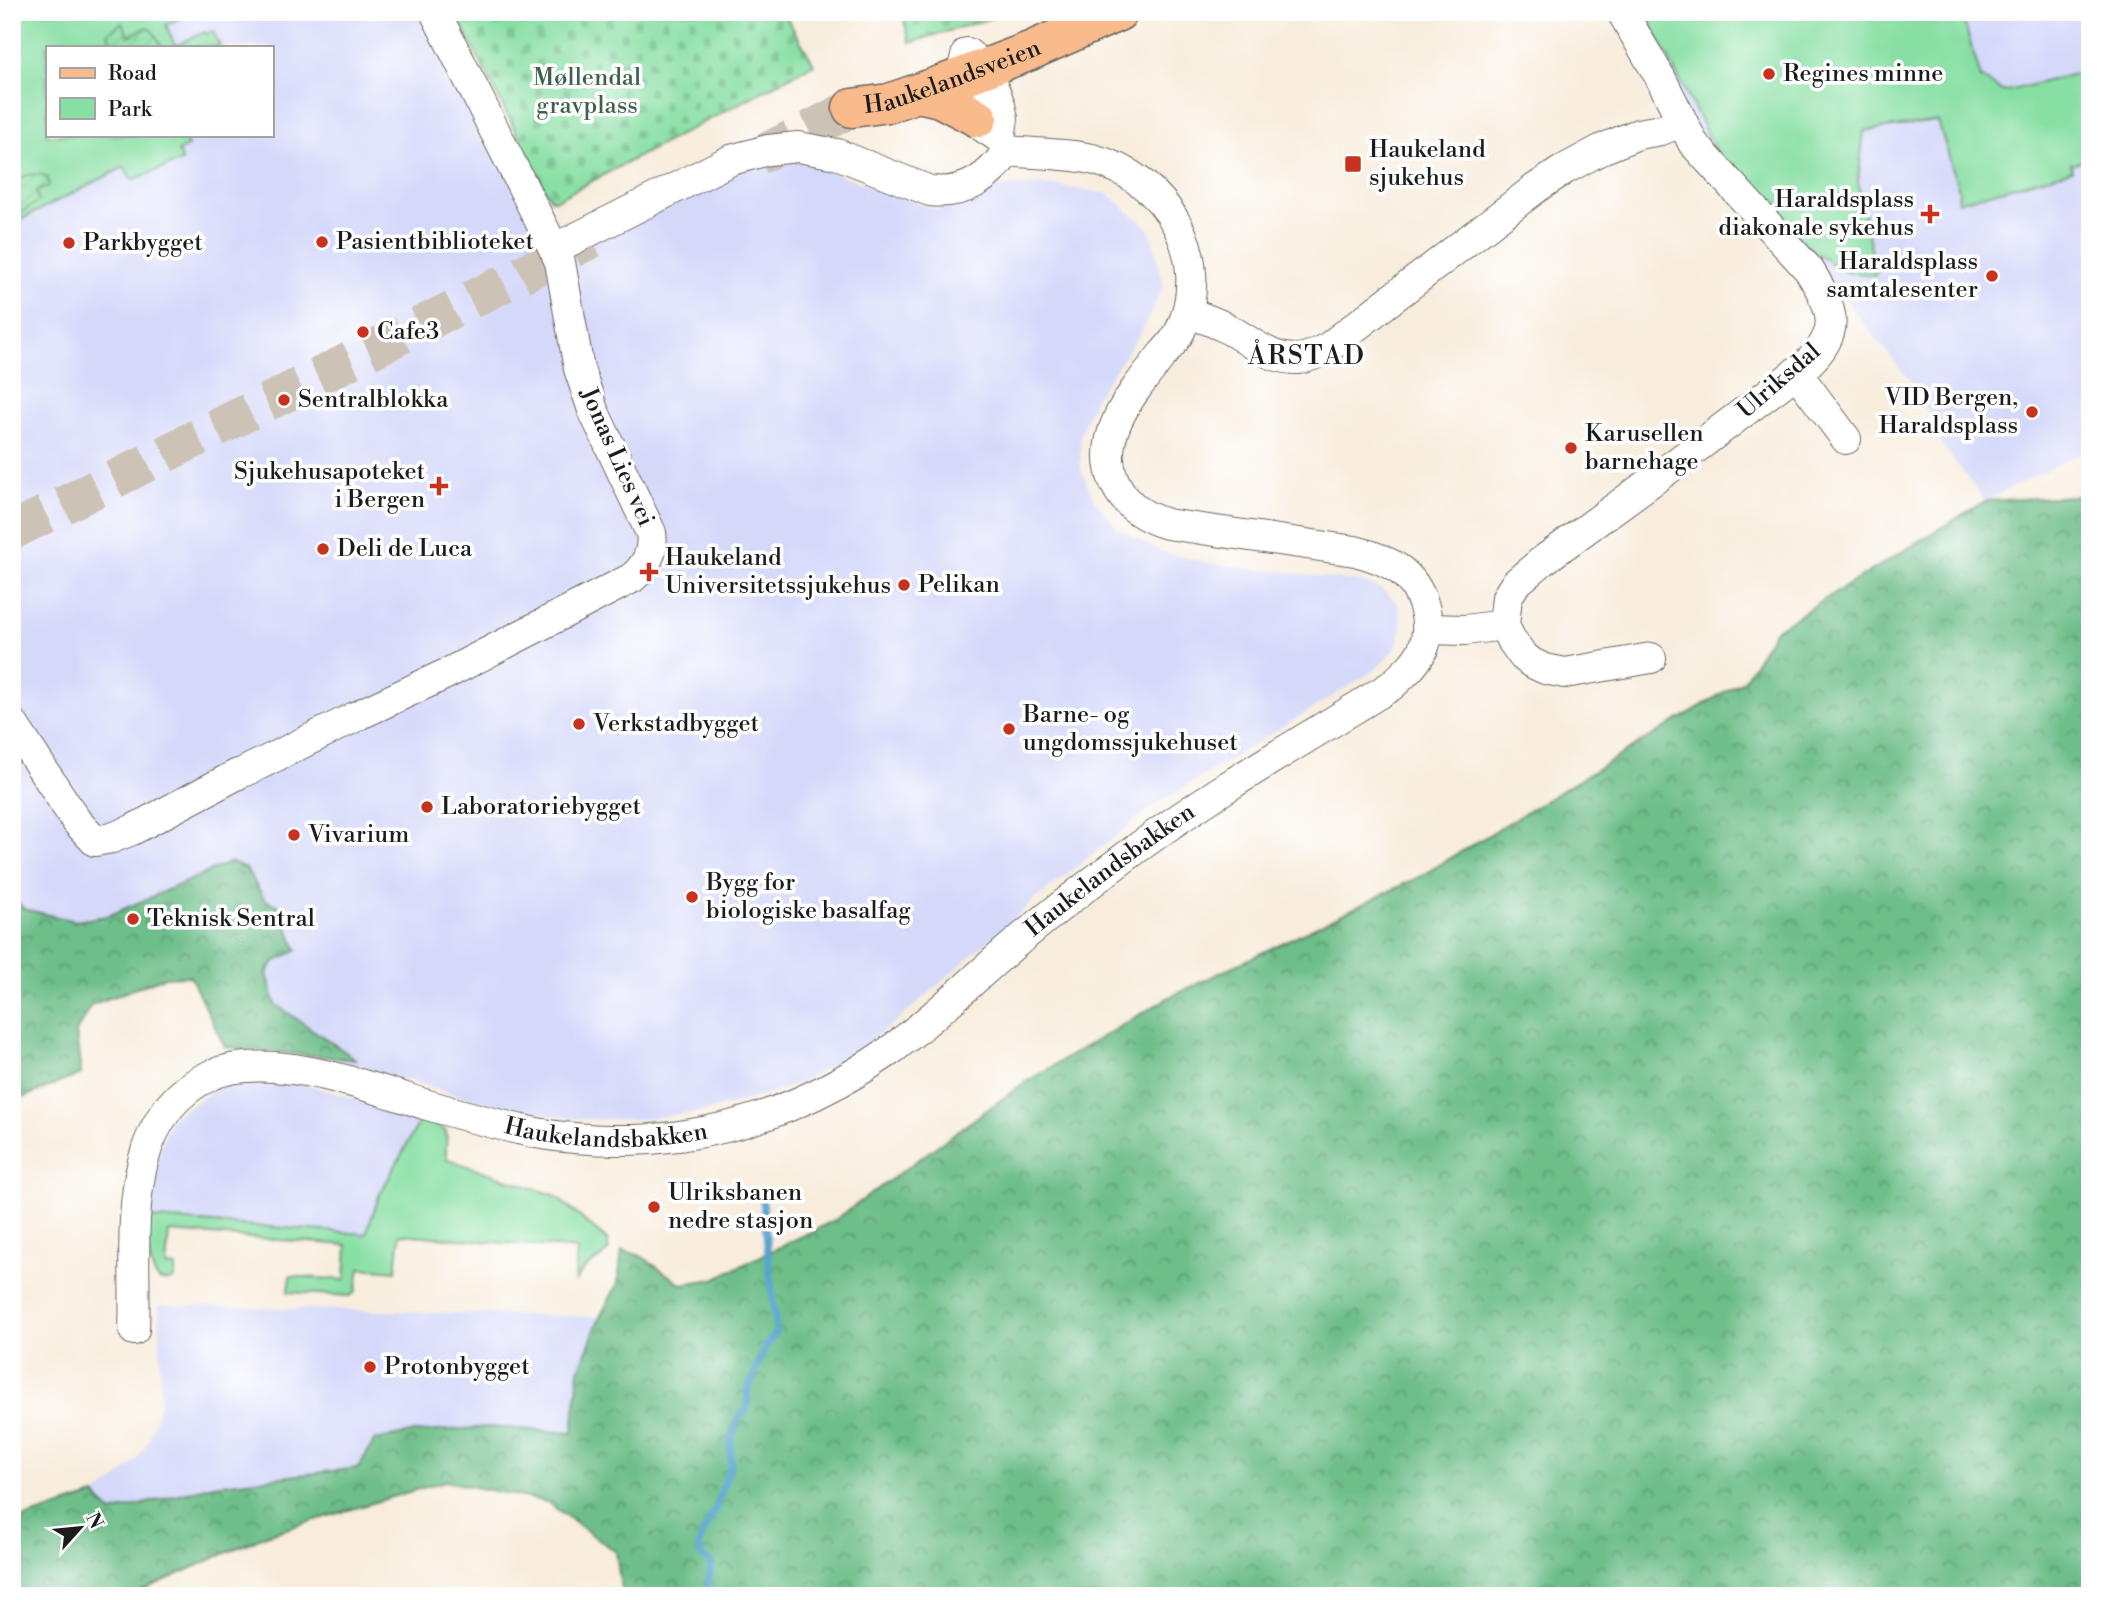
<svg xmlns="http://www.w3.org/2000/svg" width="2102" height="1608" font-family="'Libre Bodoni',serif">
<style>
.built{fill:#d4d8f9;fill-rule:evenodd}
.green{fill:#87dfa3;stroke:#527e60;stroke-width:2}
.forest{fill:url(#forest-crowns);stroke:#446d52;stroke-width:2}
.cemetery{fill:url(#cemetery-stones);stroke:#527e60;stroke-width:2}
.garden{fill:url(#garden-furrows);stroke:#527e60;stroke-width:2}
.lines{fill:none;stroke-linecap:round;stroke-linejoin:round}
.stream{stroke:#56a4cf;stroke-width:7}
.major-tunnel{stroke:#ccc3b6;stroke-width:38;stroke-dasharray:38 19;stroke-linecap:butt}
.minor-casing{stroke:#696560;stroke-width:32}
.major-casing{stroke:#696560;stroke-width:41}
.minor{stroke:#fff;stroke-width:30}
.major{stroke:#fabb8c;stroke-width:38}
.poi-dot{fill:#c8321e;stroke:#fff;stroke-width:2.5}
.labels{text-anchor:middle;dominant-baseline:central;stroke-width:7;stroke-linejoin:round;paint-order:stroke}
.poi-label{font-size:24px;fill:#1c1c1c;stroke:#fff;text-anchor:start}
.street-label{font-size:24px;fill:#1c1c1c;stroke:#fff}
.park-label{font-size:24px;fill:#41604b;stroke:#fff}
.neighbourhood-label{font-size:26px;letter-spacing:2px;fill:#1c1c1c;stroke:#fff}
</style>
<defs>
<pattern id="forest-crowns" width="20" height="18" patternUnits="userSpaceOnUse" patternTransform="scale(1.75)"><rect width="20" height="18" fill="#6dbe89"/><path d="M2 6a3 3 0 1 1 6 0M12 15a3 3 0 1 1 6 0" fill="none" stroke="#599a6f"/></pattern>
<pattern id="cemetery-stones" width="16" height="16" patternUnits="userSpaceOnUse" patternTransform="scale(1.75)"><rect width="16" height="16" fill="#87dfa3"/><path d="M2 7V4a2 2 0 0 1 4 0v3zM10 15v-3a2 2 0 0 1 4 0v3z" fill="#74bf8c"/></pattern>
<pattern id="garden-furrows" width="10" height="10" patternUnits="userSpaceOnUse" patternTransform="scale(1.75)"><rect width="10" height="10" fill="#87dfa3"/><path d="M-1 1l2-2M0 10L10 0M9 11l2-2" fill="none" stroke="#74bf8c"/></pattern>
</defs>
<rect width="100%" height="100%" fill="#fff"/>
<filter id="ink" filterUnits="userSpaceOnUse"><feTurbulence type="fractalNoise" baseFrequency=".0143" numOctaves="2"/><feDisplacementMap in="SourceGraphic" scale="14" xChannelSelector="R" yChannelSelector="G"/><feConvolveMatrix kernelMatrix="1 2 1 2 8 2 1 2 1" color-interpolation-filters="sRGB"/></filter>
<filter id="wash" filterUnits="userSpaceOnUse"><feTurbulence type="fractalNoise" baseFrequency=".00686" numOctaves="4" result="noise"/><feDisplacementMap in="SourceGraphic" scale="28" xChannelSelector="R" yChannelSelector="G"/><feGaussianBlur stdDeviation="1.57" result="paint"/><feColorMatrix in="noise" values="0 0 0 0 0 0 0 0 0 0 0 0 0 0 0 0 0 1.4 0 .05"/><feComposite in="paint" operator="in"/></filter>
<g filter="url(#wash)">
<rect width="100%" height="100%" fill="#f8eddd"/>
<path class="built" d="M12 12H435L557 252 766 149 938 210 993 188 1048 185 1107 193 1150 229 1164 285 1141 333 1095 398 1080 436 1081 469 1094 499 1117 528 1161 552 1209 563 1362 582 1383 590 1398 604 1402 628 1396 648 1375 670 1152 807 1032 902 897 1021 845 1058 796 1084 755 1098 706 1111 641 1119H574L491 1105 294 1047 218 925 12 938ZM47 47H271V135H47Z
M1637 12H2090V448L1985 501 1940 442 1918 391 1818 266 1689 120Z
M287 1079 422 1117 379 1196 366 1234 148 1218 151 1176 170 1119 224 1083Z
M159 1305 600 1317 579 1370 573 1433 490 1427 411 1433 375 1440 359 1468 213 1485 111 1513 95 1495 116 1480 136 1461 149 1440 161 1400Z"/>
<path class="green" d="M12 12H193L166 25 175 46 204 32 206 34 213 31 220 47H47V135H195L185 139 188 146 178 151 182 161 132 180 124 167 12 224Z
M1651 12H1961L1981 78 2004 92 2090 70V158L2071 164 2072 170 1958 202 1959 190 1938 121 1864 131 1858 181 1876 275 1845 272 1815 253 1722 163 1649 20Z
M422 1117 446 1131C448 1140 444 1151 447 1159L554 1195 607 1240 609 1250 602 1257 585 1268 575 1282 577 1249 400 1234 396 1271 360 1268 356 1292 350 1296 288 1292 290 1276 345 1280 347 1245 169 1232 166 1266 176 1267 174 1278 170 1281C167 1281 162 1281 159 1280 147 1270 147 1232 145 1218L366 1234 379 1196Z"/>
<path class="forest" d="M2090 495V1596H622L616 1552 547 1502 445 1481 266 1535 130 1596H12V1522L95 1495 111 1513 213 1485 358 1468 375 1440 411 1433 490 1427 573 1433 579 1370 600 1317 618 1283 622 1250 641 1256 681 1284 714 1279 835 1220 1024 1083 1170 997 1421 876 1744 680 1775 630 1985 501Z
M231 862 246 869 265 900 278 905 297 950 274 962 267 973 275 1004 357 1060 225 1047 190 976 165 977 91 1005 76 1032 81 1074 12 1102V896L24 909 75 921 108 916Z"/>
<path class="cemetery" d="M455 12H783L814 64 556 200 551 199 547 193Z
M902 12H1010L910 43Z"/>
<path class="garden" d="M122 23 129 36 148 27 155 34 162 47H113L108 33Z
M40 174 48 178 49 186 36 192 39 201 12 218V184L27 175Z"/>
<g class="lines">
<path class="stream" d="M705 1596 712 1564 704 1558 699 1551 700 1541 715 1509 731 1465 730 1442 738 1418 746 1411 748 1399 747 1393 763 1351 776 1332 762 1195"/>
</g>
</g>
<g filter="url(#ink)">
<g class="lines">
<path class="major-tunnel" d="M758 156 852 108
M12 531 592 239"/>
<defs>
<g id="minor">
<path d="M435 12 554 249 731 160 768 150 798 147 837 154 930 191C963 195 989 179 1007 151"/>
<path d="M1622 12 1661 79 1693 143 1809 270C1833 309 1844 331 1805 366L1663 473 1541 562 1516 583 1507 597 1504 625 1510 638 1523 656 1532 663 1545 669 1565 673 1651 658"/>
<path d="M1000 138 983 127 972 107 960 78 967 53 986 68 1000 105 1003 119 1000 138 1007 151"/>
<path d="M1187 313C1202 317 1215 322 1228 329 1251 341 1270 360 1298 359 1309 358 1319 352 1329 347L1536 188 1565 169 1602 149 1638 134 1661 130 1681 122"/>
<path d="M1796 372 1846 439"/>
<path d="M1428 629 1465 630 1504 625"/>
<path d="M365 712 446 674 632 578C646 566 654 552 651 533L593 410 579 369 560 262 554 249"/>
<path d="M13 724 77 822 95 841 112 838 132 830 238 774"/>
<path d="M246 771 357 716"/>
<path id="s1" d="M134 1330C138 1245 115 1119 211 1075 268 1050 368 1086 424 1104 455 1113 487 1122 518 1129 566 1141 630 1143 679 1136 754 1126 826 1095 888 1052 934 1019 974 978 1017 942 1054 911 1093 881 1132 852 1214 791 1304 740 1391 686 1403 675 1416 664 1423 649 1434 623 1422 587 1400 570 1386 560 1371 555 1355 551L1167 524C1144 517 1126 506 1115 483 1093 436 1135 390 1162 355 1169 347 1177 339 1181 329 1213 257 1167 178 1092 159 1065 153 1035 154 1007 151"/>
</g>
<g id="major">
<path d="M918 93 940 98 978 118"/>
<path id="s2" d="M852 108 889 103 946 83 1030 51 1118 12"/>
</g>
</defs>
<use href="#minor" class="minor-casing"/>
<use href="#major" class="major-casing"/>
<use href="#minor" class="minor"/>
<use href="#major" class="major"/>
</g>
</g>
<g class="poi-dot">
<circle cx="1769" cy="74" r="7"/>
<rect x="1344" y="155" width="18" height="18" rx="3.5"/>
<path d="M1926.5 203.5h7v7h7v7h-7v7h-7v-7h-7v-7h7z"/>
<circle cx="322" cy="242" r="7"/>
<circle cx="69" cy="243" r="7"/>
<circle cx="1992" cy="276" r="7"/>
<circle cx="363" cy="332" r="7"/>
<circle cx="284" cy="400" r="7"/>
<circle cx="2032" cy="412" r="7"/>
<circle cx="1571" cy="448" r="7"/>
<path d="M435.5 475.5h7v7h7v7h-7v7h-7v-7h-7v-7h7z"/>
<circle cx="323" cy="549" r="7"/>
<path d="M645.5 561.5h7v7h7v7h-7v7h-7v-7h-7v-7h7z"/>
<circle cx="904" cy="585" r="7"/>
<circle cx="579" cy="724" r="7"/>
<circle cx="1009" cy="729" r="7"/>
<circle cx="427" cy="807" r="7"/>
<circle cx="294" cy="835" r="7"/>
<circle cx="692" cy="897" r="7"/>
<circle cx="133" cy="919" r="7"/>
<circle cx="654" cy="1207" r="7"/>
<circle cx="370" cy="1367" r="7"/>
</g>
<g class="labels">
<g class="poi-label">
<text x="1783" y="74">Regines minne</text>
<text x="1369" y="150">Haukeland<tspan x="1369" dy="28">sjukehus</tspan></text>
<text x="1914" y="200" text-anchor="end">Haraldsplass<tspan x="1914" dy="28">diakonale sykehus</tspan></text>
<text x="336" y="242">Pasientbiblioteket</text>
<text x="83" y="243">Parkbygget</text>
<text x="1978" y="262" text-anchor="end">Haraldsplass<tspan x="1978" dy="28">samtalesenter</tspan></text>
<text x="377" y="332">Cafe3</text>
<text x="2018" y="398" text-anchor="end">VID Bergen,<tspan x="2018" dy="28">Haraldsplass</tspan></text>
<text x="298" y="400">Sentralblokka</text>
<text x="1585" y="434">Karusellen<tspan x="1585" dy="28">barnehage</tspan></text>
<text x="425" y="472" text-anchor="end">Sjukehusapoteket<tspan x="425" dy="28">i Bergen</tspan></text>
<text x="337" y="549">Deli de Luca</text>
<text x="665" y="558">Haukeland<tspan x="665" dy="28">Universitetssjukehus</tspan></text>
<text x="918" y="585">Pelikan</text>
<text x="1023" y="715">Barne- og<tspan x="1023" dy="28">ungdomssjukehuset</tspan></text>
<text x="593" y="724">Verkstadbygget</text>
<text x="441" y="807">Laboratoriebygget</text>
<text x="308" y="835">Vivarium</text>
<text x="706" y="883">Bygg for<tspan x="706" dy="28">biologiske basalfag</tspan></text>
<text x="147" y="919">Teknisk Sentral</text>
<text x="668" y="1193">Ulriksbanen<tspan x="668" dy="28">nedre stasjon</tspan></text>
<text x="384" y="1367">Protonbygget</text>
</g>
<g class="street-label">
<text stroke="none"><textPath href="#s2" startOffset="105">Haukelandsveien</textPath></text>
<text transform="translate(1779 381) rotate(-41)">Ulriksdal</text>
<text transform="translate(617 457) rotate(66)">Jonas Lies vei</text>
<text stroke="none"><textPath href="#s1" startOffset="1276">Haukelandsbakken</textPath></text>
<text stroke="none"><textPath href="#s1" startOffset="688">Haukelandsbakken</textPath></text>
</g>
<g class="park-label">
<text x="587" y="78">Møllendal<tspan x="587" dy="28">gravplass</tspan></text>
</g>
<g class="neighbourhood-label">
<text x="1307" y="356">ÅRSTAD</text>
</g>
</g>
<rect width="2102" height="1608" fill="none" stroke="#fff" stroke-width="42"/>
<rect x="46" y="46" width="228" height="91" fill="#ffffff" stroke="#a4a4a4" stroke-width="2"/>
<rect x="60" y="68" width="35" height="10" fill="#fabb8c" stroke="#a4a4a4" stroke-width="2"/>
<text x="108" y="80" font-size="21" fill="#1c1c1c">Road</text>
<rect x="60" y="98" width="35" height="21" fill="#87dfa3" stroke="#a4a4a4" stroke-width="2"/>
<text x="108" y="116" font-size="21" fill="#1c1c1c">Park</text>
<g transform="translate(80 1528) rotate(63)" stroke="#ffffff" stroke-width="5" paint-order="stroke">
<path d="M0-5L12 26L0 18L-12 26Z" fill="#1c1c1c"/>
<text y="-10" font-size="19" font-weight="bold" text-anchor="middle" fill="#1c1c1c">N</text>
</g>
</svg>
